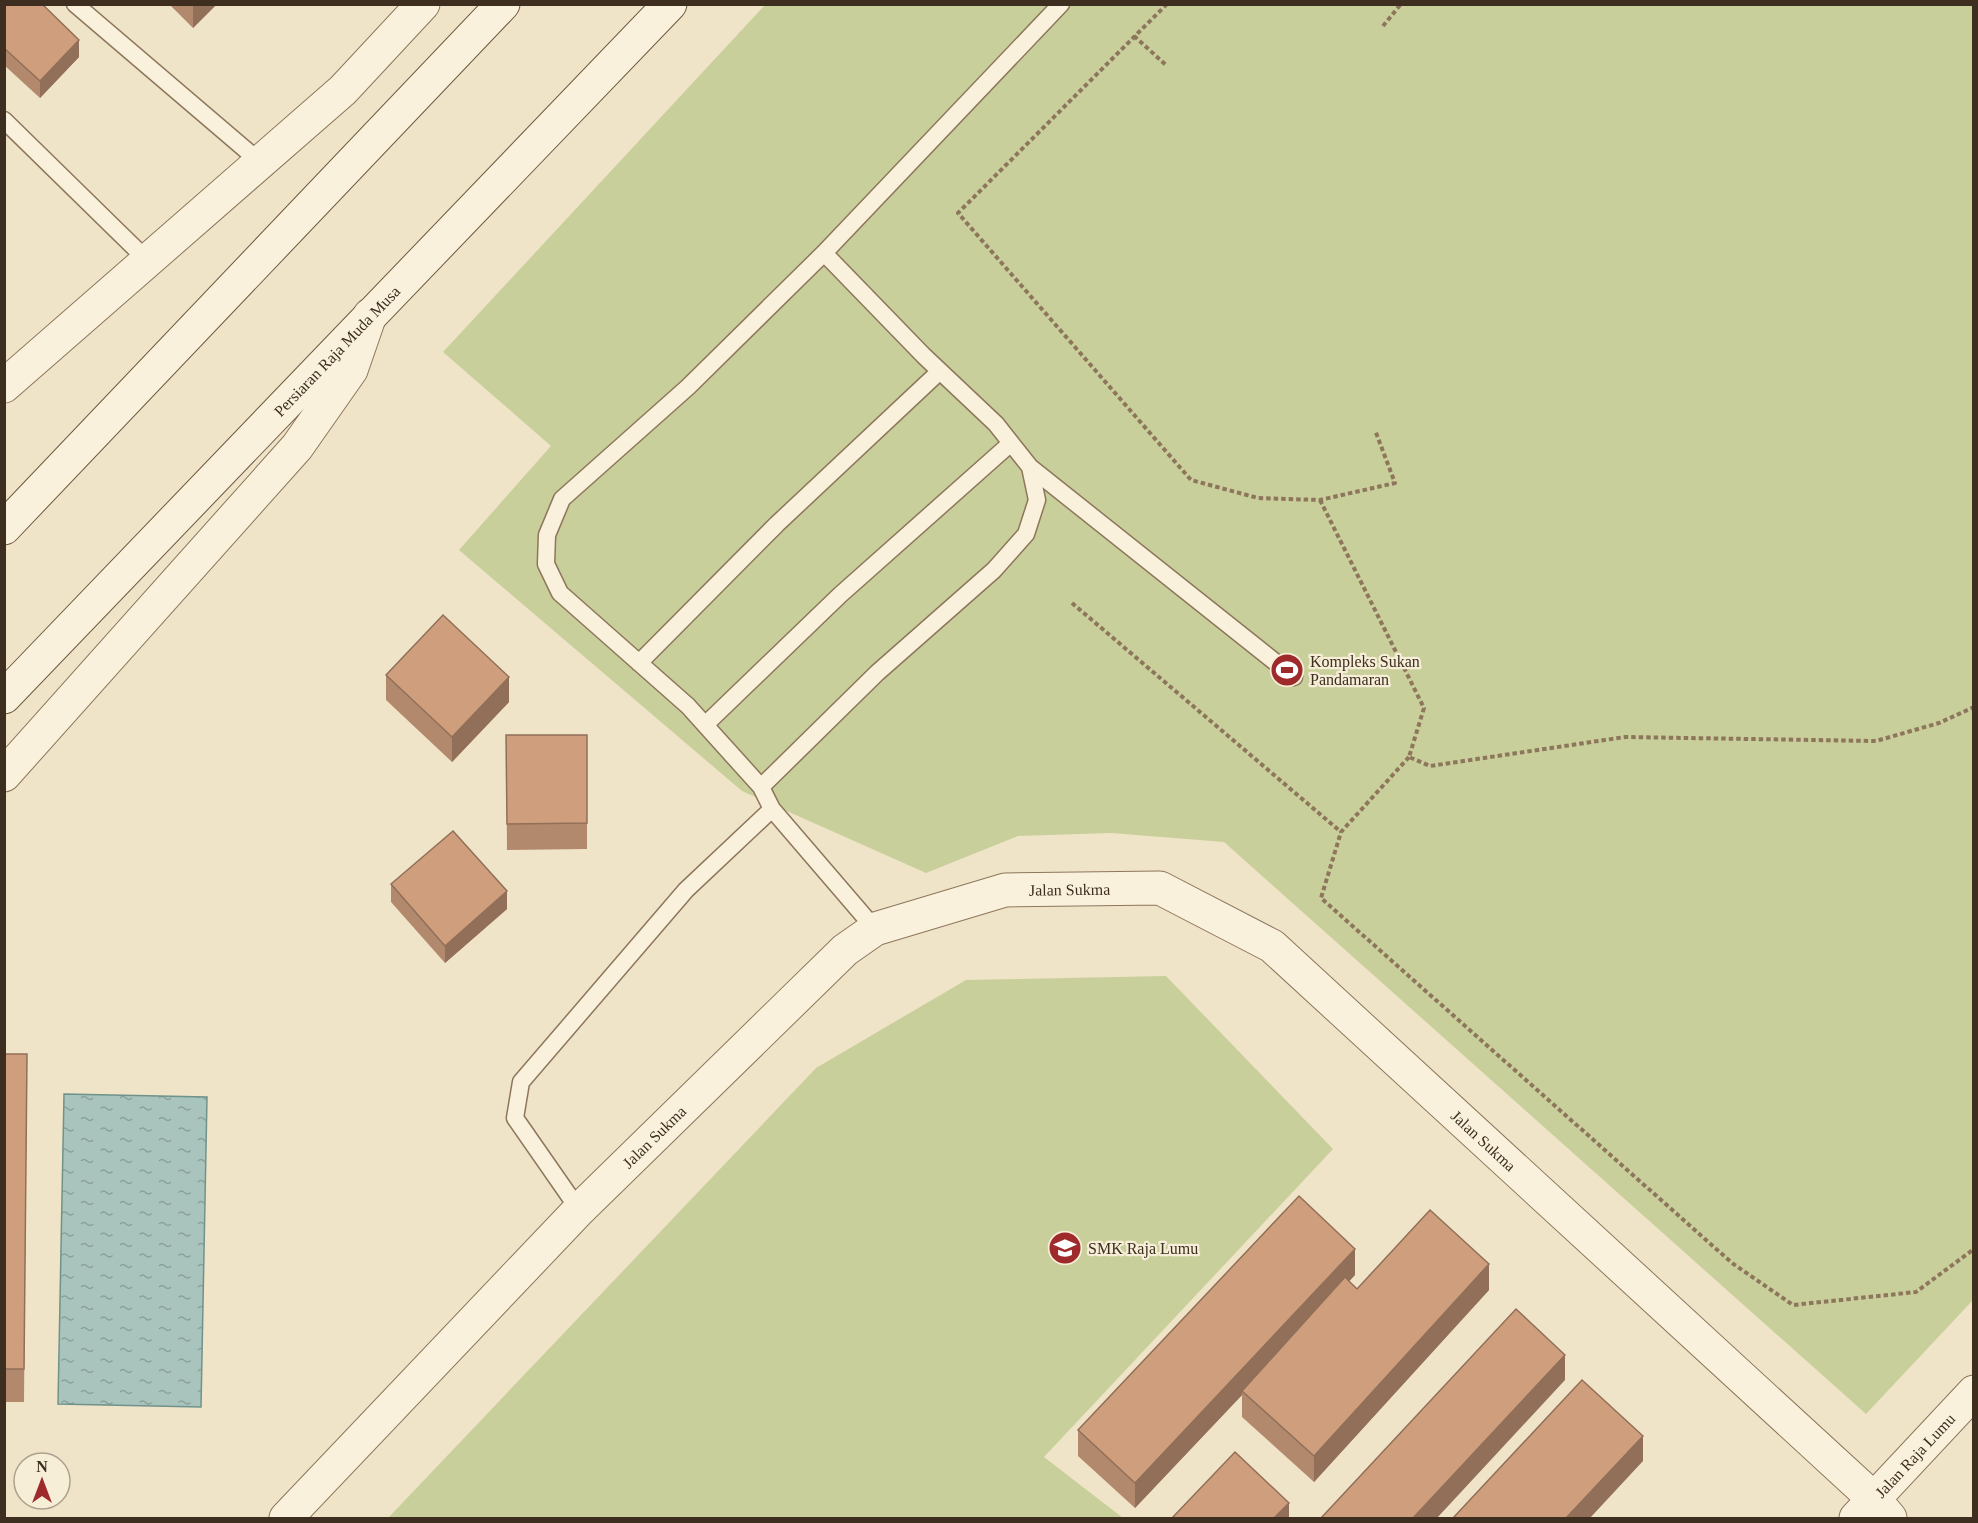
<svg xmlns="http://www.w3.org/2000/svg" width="1978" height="1523" font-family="'Times New Roman',serif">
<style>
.pitch{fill:#c9cf9b}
.water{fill:url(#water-ripples);stroke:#6f938a;stroke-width:1.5}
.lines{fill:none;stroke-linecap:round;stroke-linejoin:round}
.service-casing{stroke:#8d765c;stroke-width:19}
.minor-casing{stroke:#8d765c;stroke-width:35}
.tertiary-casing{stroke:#8d765c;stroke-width:35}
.secondary-casing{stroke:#6f573f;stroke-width:35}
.path{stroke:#8d765c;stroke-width:4;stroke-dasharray:4.5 3;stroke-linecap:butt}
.service{stroke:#faf1dc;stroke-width:16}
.minor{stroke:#faf1dc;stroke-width:33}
.tertiary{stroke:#faf1dc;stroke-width:33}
.secondary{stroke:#faf1dc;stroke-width:33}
.wall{fill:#b2896c}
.shaded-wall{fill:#916f58}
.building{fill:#cf9f7d;stroke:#916f58;stroke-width:1.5}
.labels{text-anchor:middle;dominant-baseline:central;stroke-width:4.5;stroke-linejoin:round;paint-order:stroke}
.street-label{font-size:16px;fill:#3d2e20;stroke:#f7eed8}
.poi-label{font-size:16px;fill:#3d2e20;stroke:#f7eed8;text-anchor:start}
</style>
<defs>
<pattern id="water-ripples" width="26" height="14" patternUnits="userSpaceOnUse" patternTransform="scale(1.5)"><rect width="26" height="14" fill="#a9c4bc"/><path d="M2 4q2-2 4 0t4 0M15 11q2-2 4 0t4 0" fill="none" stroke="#8ba098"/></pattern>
</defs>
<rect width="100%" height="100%" fill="#f0e4c8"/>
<path class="pitch" d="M765 5H1973V1300L1866 1414 1224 842 1111 833 1018 836 926 873 742 791 459 550 551 446 443 352Z
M1166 976 1333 1149 1044 1457 1123 1518H388L816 1068 966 980Z"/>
<path class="water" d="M64 1094 207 1097 201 1407 58 1404Z"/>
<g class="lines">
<defs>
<path id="service" d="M75 4 260 162
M4 120 147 260
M1030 467 1294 677
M639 663 777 524 940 371
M705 725 840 595 1011 443
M761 787 877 673 994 570 1026 534 1037 500 1030 467 996 424 924 356 824 253
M875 929 772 809 761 787 688 706 560 593 546 564 547 535 562 499 688 387 824 253 1061 4
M579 1210 515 1118 521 1082 686 890 772 809"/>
<g id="minor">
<path d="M4 386 343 90 423 4"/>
<path d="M4 775 297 447 351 370 370 315"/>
<path id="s1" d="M286 1518 579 1210 845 950 875 929 1005 890 1160 888 1272 946 1874 1499 1890 1518"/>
</g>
<g id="tertiary">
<path id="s2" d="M1856 1518 1974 1392"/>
</g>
<g id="secondary">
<path d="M4 528 503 4"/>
<path id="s3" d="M4 697 670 4"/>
</g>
</defs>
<use href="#service" class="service-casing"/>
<use href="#minor" class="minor-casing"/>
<use href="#tertiary" class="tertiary-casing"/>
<use href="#secondary" class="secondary-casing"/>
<path class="path" d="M1167 4 958 213 1191 480 1258 498 1320 500 1395 483 1375 430
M1383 26 1401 4
M1134 36 1166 65
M1320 500 1424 708 1409 757 1430 766 1625 737 1876 741 1939 723 1974 707
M1072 603 1341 832
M1409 757 1341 832 1321 898 1732 1263 1793 1305 1916 1292 1974 1249"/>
<use href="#service" class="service"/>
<use href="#minor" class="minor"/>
<use href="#tertiary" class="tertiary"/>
<use href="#secondary" class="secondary"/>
</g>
<path class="wall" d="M4 4 79 57 40 98 4 65Z
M169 4H217L193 28Z
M386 675 509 702 452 762 386 700Z
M506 735H587V849L507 850Z
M391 884 507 909 445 963 391 902Z
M4 1054H27L24 1402H4Z
M1355 1275 1349 1281 1357 1289 1489 1290 1314 1482 1242 1417V1395L1135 1508 1078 1456V1430Z"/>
<path class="shaded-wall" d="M193 4H217L193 28Z
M79 40V57L40 98V81Z
M509 677V702L452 762V737Z
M507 891V909L445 963V946Z
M1355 1249V1275L1244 1393 1242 1391V1395L1135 1508V1483Z
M1489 1264V1290L1314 1482V1456Z
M1565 1355V1380L1437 1518H1413Z
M1643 1436V1461L1590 1518H1566Z
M1289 1503V1518H1274Z"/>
<path class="building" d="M4 4H42L79 40 40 81 4 48Z
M443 615 509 677 452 737 386 675Z
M506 735H587V823L507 824Z
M453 831 507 891 445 946 391 884Z
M4 1054H27L24 1369H4Z
M1299 1196 1355 1249 1135 1483 1078 1430Z
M1430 1210 1489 1264 1314 1456 1242 1391 1345 1277 1357 1289Z
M1516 1309 1565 1355 1413 1518H1321Z
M1582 1380 1643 1436 1566 1518H1453Z
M1235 1452 1289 1503 1274 1518H1172Z"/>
<defs>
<symbol id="stadium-disc" viewBox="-11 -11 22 22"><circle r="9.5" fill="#9e2a2b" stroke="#f7eed8"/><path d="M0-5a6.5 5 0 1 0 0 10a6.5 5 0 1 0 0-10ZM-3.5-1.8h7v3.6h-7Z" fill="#fff"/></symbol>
<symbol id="school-disc" viewBox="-11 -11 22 22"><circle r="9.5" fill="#9e2a2b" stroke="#f7eed8"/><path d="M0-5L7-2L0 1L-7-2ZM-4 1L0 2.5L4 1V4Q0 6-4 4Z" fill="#fff"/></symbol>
</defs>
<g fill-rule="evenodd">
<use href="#stadium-disc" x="1268" y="651" width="38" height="38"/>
<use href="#school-disc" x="1046" y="1229" width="38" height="38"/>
</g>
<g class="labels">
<g class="street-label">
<text stroke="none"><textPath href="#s3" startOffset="480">Persiaran Raja Muda Musa</textPath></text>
<text stroke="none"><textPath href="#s1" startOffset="1034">Jalan Sukma</textPath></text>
<text stroke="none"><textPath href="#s1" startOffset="530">Jalan Sukma</textPath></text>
<text stroke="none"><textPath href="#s1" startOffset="1538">Jalan Sukma</textPath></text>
<text stroke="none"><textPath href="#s2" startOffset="86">Jalan Raja Lumu</textPath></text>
</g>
<g class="poi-label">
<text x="1310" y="661">Kompleks Sukan<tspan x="1310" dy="18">Pandamaran</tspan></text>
<text x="1088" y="1248">SMK Raja Lumu</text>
</g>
</g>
<rect width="1978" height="1523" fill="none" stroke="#3d2e20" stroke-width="12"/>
<g transform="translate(42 1481)"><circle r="28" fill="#f7eed8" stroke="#ada18e" stroke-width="1.5"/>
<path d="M0-4.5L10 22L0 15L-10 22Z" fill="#9e2a2b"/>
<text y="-9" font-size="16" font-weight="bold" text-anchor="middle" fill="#3d2e20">N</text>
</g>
</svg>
